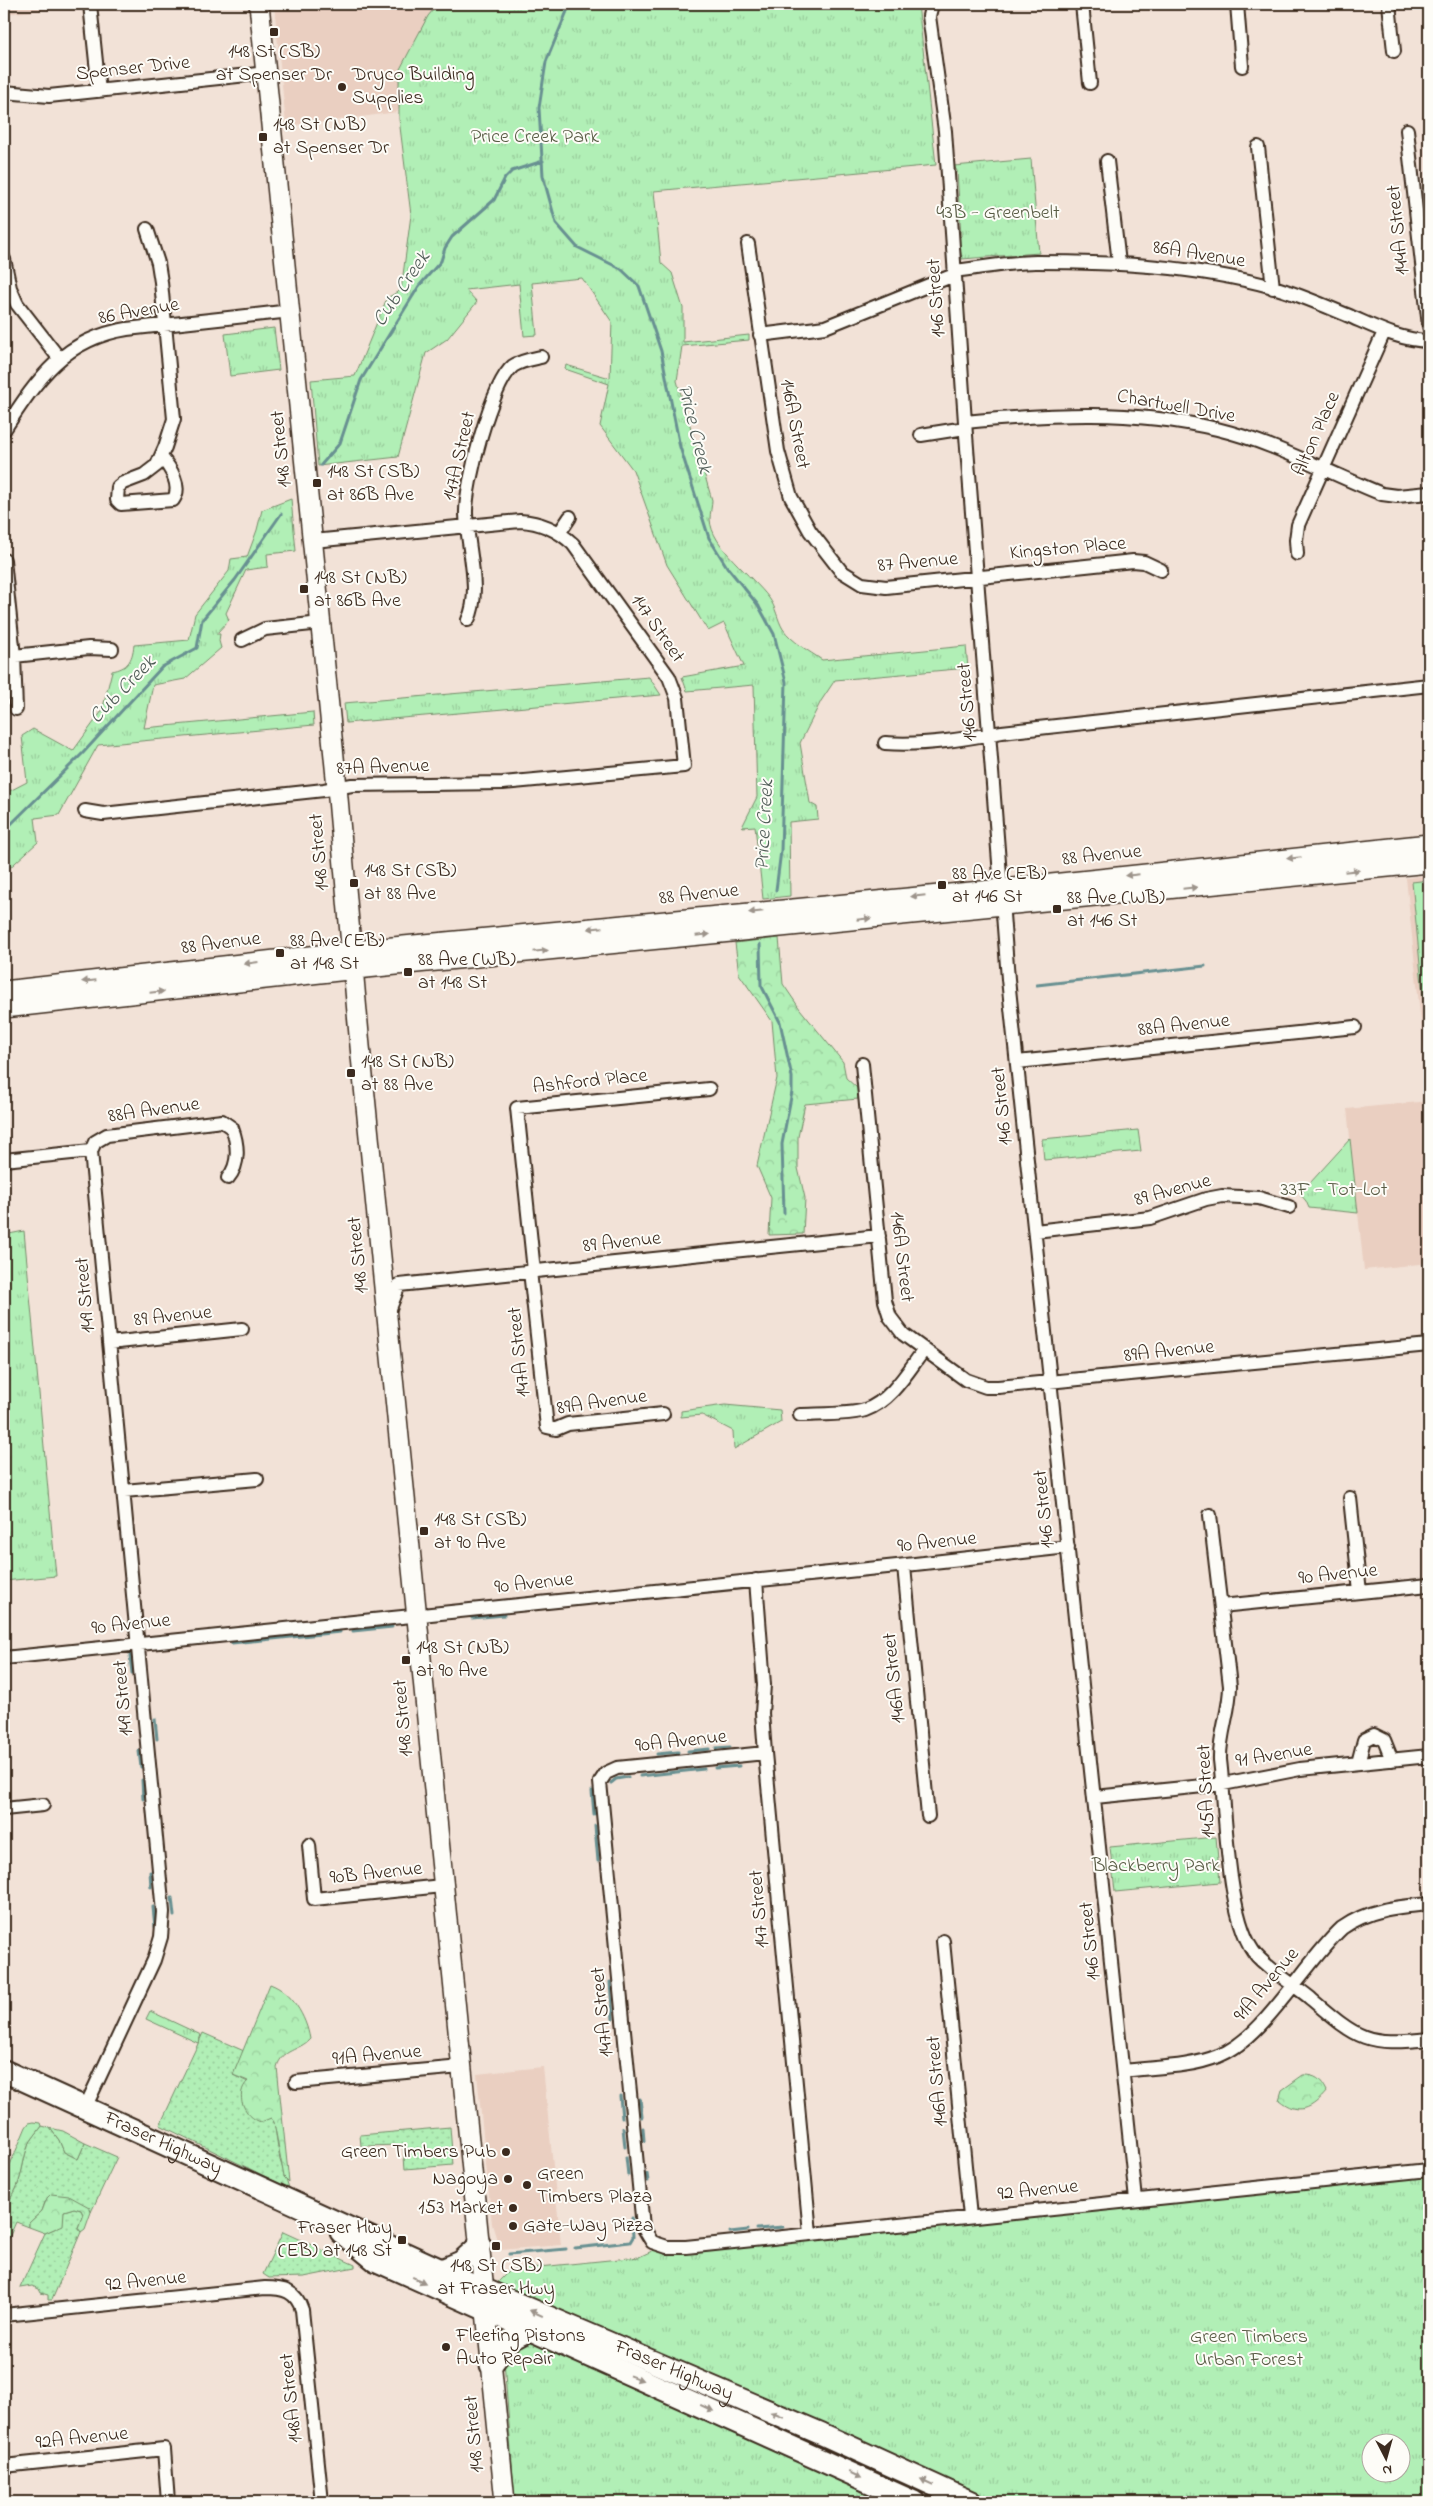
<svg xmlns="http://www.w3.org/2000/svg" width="1433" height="2506" font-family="'Indie Flower',sans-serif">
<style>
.built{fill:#eacfc1}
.grass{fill:url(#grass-dots);stroke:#768c6a}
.forest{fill:url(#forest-crowns);stroke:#768c6a}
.park{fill:url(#park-tufts);stroke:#768c6a;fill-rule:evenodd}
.pitch{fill:#b1efb6;stroke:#768c6a}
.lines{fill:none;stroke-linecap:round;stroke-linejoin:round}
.stream{stroke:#679091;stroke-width:3}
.street-casing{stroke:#3b2a1e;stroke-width:16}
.secondary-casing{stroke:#3b2a1e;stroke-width:22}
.primary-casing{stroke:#3b2a1e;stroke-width:25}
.street{stroke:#fdfcf7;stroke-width:12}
.secondary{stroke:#fdfcf7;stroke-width:19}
.primary{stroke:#fdfcf7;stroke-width:21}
.oneway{fill:#9c938a}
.poi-dot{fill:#3b2a1e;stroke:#fdfcf7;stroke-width:2}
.labels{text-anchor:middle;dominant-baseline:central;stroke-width:4;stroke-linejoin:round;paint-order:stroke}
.poi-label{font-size:20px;fill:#3b2a1e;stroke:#fdfcf7;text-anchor:start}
.street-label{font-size:20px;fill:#3b2a1e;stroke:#fdfcf7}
.park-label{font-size:20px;fill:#585b44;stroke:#fdfcf7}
.water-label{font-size:21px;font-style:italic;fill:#515d58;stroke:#fdfcf7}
</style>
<defs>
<pattern id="grass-dots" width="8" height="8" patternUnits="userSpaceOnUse" patternTransform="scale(1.25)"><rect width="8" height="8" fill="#b1efb6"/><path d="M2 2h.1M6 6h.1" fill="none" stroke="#99cd9c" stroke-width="1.8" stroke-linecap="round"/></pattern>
<pattern id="forest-crowns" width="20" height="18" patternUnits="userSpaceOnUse" patternTransform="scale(1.25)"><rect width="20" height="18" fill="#b1efb6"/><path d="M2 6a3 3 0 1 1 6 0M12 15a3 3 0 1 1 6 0" fill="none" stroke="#99cd9c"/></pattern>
<pattern id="park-tufts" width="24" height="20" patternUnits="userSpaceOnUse" patternTransform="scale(1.25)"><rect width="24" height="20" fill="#b1efb6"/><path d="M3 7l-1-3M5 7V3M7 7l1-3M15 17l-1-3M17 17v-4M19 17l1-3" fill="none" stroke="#99cd9c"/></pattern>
</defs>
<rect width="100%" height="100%" fill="#f2e2d7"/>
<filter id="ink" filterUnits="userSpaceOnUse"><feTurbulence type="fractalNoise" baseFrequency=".02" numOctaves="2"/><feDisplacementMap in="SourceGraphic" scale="10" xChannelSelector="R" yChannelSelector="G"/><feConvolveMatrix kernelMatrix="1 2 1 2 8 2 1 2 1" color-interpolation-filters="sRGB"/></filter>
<g filter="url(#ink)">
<path class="built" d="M4 4H76V7L4 14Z
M274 4H449L397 112 310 124 286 125Z
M1429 875V1263L1364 1270 1347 1109 1429 1101 1406 878Z
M543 2067 561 2245 500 2250 492 2224 477 2074Z"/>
<path class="grass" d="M203 2033 244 2051 233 2075 248 2082 266 2118H271L274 2122 280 2160 289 2188 160 2125Z
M42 2126 50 2128 59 2140 64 2152 78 2159 85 2143 117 2157 91 2212 89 2207 45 2202 42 2211 29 2223V2227L16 2222 4 2249V2204C22 2192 21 2164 28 2146 32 2138 37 2133 42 2126Z
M450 2127 453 2165 405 2169 403 2145 361 2146 360 2135Z
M74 2208 81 2210 83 2214 78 2228 81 2232 52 2300H48V2295L41 2293 39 2289 32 2286 20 2288 45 2233C63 2225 58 2229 64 2211Z
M283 2232 355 2265V2267L304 2277 269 2278 263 2274Z"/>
<path class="forest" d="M779 938 783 984 800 1009 843 1062 846 1078 857 1088 858 1099 805 1104 798 1137V1168L805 1198 803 1234 769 1235 771 1198 757 1166 777 1078 772 1021 739 974 735 943Z
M270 1984C292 1992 306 2016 310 2039 299 2051 282 2049 277 2067L289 2182 284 2177 274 2122 271 2118 261 2122C244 2117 234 2094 248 2081L233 2075Z
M1303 2075C1316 2075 1321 2079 1327 2091 1312 2109 1299 2116 1279 2100L1282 2090Z
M34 2122 41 2123 42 2126C37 2133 32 2138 28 2146 21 2164 22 2192 4 2204V2179L26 2127 29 2123Z
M50 2128 63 2131 85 2143 78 2159 64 2152 59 2140Z
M51 2194 69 2196 89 2207 91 2212 85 2229 81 2232 78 2228 83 2214 81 2210 74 2208 64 2211 63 2225 45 2233 29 2227V2223L42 2211 47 2198Z"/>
<path class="park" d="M438 4H918L936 165 654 191 661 263 672 273 683 308V342L749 335V340L682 346 677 381 712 500C712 506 710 513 710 519 711 547 753 576 769 598 776 607 777 619 783 629 792 642 809 651 822 660L966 646 968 668 835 680 821 701 800 743 810 803 817 807 818 819 789 822 790 896 763 899 755 826 742 827 757 797 754 685 687 691 682 677 744 666 724 623 708 631 667 565 633 470 600 426 609 384 565 369 566 365 610 378 612 322 582 278 532 283 537 335 524 336 519 284 466 290 477 302 447 339 426 353 398 457 318 466 311 380 355 376 387 298 401 290 411 215 399 119V71L428 16Z
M1031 159 1039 253 962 259 958 239 961 236 957 171 954 166Z
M274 328 279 370 230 376 225 334Z
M291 499 296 551 267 554 268 567 246 570 226 613 229 620 216 634H220L219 641 221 648 185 679 153 685 144 728 313 712 314 725 98 745 59 815 35 818 38 842 4 873V794L27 782 22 736 33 729 73 751 102 711 112 671C128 668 132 661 134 645L189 640 195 614 229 571 231 559 247 557 257 530 262 510Z
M649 677 661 695 346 723 344 703Z
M1138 1130 1141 1151 1044 1160 1042 1139Z
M1350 1139 1358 1213 1309 1208 1306 1201 1300 1194Z
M24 1231 56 1576 4 1581V1235Z
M725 1405 780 1410 781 1422 734 1449 733 1431 702 1415 681 1417V1411Z
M1216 1837 1220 1882 1115 1892 1110 1847Z
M150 2011 201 2035 198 2043 146 2019Z
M1429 2175V2502H981L499 2286 498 2282 510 2270 639 2257 654 2250 671 2253ZM1370 2444H1400V2474H1370Z
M529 2340 538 2342 564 2357 911 2502H515L504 2361 513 2345Z"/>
<path class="pitch" d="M1429 880V1026H1426L1412 882Z"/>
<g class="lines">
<path class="stream" d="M570 4 546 62 539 108 543 176 556 223 577 247 621 269 639 286 661 351 680 447 709 538 727 567 758 605 774 634 786 682 781 851 776 890
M321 465 340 443 361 380 419 286 441 261 445 248 452 237 494 200 505 178 512 171 543 161
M4 831 83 753 162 667 197 648 202 620 235 580 281 514
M760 944 761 985 780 1022 792 1077V1092L782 1144 784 1213
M1037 985 1205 966
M472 1618 504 1615
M353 1631 392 1627
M232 1643 340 1632
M130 1655 132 1673
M155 1719 157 1739
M716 1748 730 1747
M139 1751 141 1767
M688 1751 709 1749
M657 1754 678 1752
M715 1768 739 1766
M640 1776 704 1769
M142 1780 143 1799
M611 1783 616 1779 628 1777
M592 1791 594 1814
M595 1826 598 1861
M150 1872 151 1887
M172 1898 174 1916
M153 1907 155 1927
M610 1982 613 2019
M620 2096 622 2118
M640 2099 642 2117
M623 2128 625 2147
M643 2128 644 2141
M626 2157 628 2175
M647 2174 648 2181
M757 2229 783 2227
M730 2232 748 2230
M575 2248 630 2242 633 2237 632 2218
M509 2254 566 2249"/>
<defs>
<path id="street" d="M90 4 99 91
M932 4 929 16 945 131 965 422 1008 979 1136 2200
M1082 4 1090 83
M1237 4 1242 66
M1389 4 1394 51
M4 92 49 96 267 73
M1407 130 1429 326
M1258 147 1273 288
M1107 161 1119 263
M147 229 158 263 161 282 174 419 165 447 157 465 144 475 123 483 118 487 117 500 121 504 173 500C183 487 170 467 161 457
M748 244 778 451 791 497 810 531 841 571 862 584 886 587 1133 561 1144 562 1161 570
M4 259 10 288 17 304 59 358
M954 271C981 268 1009 262 1036 262 1115 262 1196 266 1273 287 1298 294 1323 305 1347 315 1375 327 1399 340 1429 341
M760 335 825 327 954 275
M965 422C1052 414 1131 409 1217 429 1275 443 1327 472 1382 494L1397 496 1429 493
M4 430C37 380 63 339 127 329L291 311
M921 435 965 428
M560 532 570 517
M1297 554 1296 540 1298 525 1384 332
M4 560 14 656 16 709
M468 620C482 592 467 546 466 514 465 486 491 384 513 366 520 361 532 359 541 357
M242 640 265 629 321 623
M14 656 89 648 112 649
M885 743C923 746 965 739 1002 732L1429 685
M85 811 103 814 324 790 352 785 503 783 684 766 677 698 669 677 573 544C558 530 540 522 520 521L313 541
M1017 1062 1355 1027
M862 1064 885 1301 890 1317 903 1334 966 1380 986 1387H998L1429 1345
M4 1160 91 1151
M1035 1231 1150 1218 1206 1199 1222 1196 1259 1198 1289 1207
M530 1271 547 1427 556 1429 568 1424 663 1414
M534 1271 517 1108 709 1089
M389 1311 399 1285 879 1236
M109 1343 242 1329
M800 1415C816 1414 851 1415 865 1410 891 1401 908 1371 924 1350
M124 1491 257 1479
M1350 1498 1360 1592
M1210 1515 1230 1686C1230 1711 1219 1735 1220 1760 1226 1808 1226 1922 1257 1956 1272 1972 1293 1984 1310 1998 1358 2039 1365 2046 1429 2039
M904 1566 928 1816
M756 1580 764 1685 762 1713 765 1753 810 2233
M1221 1606 1429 1585
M4 1658 897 1566 1068 1547
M765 1753 617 1768 606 1773 600 1782 643 2227 652 2242 667 2247H686L1429 2170
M1358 1763 1364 1740 1374 1735 1384 1740 1392 1760
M1095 1797 1223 1784 1300 1769 1429 1756
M4 1809 43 1805
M309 1845 314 1899 442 1886
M943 1941 970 2217
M1123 2071C1153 2067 1189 2068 1218 2056 1264 2039 1304 1963 1342 1928 1369 1909 1397 1907 1429 1904
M296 2082 461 2067
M85 2108 154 1960 161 1937 163 1912 91 1151 95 1142 107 1135 222 1121 232 1128C238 1144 240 1164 228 1178
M4 2315 265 2288C284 2288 296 2291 302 2310L322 2502
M4 2466 164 2449 168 2502"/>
<path id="secondary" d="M259 4 337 787 360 1046 505 2502
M4 991 372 949 1023 887 1429 844
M4 1008 366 968 1429 863"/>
<g id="primary">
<path id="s1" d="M4 2071 485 2290 822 2434 971 2502"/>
<path d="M341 2232 375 2260 914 2502"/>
<path d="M442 2270 461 2262 480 2245"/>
<path d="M491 2365 510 2340 529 2330"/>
</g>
</defs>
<use href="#street" class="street-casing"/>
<use href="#secondary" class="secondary-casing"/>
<use href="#primary" class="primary-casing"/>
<use href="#street" class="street"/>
<use href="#secondary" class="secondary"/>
<use href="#primary" class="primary"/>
</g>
<defs><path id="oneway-solid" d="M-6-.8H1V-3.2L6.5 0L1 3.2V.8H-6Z" transform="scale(1.25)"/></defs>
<g class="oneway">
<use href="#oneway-solid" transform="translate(1294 858) rotate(174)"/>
<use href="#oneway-solid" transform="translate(1352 871) rotate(-6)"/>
<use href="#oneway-solid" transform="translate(1132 875) rotate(174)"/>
<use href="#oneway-solid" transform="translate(1190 888) rotate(-6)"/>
<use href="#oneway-solid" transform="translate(918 896) rotate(174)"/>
<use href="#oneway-solid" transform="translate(756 912) rotate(174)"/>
<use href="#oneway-solid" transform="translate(864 919) rotate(-6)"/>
<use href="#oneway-solid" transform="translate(595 928) rotate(174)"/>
<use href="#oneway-solid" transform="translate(703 935) rotate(-6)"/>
<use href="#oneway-solid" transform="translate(541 951) rotate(-6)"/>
<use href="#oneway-solid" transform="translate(251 963) rotate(173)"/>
<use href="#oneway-solid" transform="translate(89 981) rotate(174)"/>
<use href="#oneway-solid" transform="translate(157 992) rotate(-6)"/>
<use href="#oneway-solid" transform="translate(419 2280) rotate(25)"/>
<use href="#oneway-solid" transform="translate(536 2313) rotate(-156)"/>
<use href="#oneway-solid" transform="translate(636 2378) rotate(20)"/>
<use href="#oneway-solid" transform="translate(707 2408) rotate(25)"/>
<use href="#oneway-solid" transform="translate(777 2415) rotate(-157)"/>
<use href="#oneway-solid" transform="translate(855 2475) rotate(25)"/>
<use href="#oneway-solid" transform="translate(927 2482) rotate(-155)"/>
</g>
</g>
<g class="poi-dot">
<rect x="269" y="27" width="10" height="10" rx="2.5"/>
<circle cx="342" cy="87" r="5"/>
<rect x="258" y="132" width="10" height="10" rx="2.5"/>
<rect x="312" y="478" width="10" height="10" rx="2.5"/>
<rect x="299" y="584" width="10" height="10" rx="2.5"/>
<rect x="349" y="878" width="10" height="10" rx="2.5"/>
<rect x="937" y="880" width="10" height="10" rx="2.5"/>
<rect x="1052" y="904" width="10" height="10" rx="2.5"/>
<rect x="275" y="948" width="10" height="10" rx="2.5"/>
<rect x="403" y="967" width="10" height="10" rx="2.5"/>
<rect x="346" y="1068" width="10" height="10" rx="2.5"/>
<rect x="419" y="1526" width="10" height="10" rx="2.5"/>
<rect x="401" y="1655" width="10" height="10" rx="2.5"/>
<circle cx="506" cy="2152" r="5"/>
<circle cx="508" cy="2179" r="5"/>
<circle cx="527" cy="2185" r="5"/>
<circle cx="513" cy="2208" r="5"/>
<circle cx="513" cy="2226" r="5"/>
<rect x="397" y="2235" width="10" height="10" rx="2.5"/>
<rect x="491" y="2241" width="10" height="10" rx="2.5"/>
<circle cx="446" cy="2347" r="5"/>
</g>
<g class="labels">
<g class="poi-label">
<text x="274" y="52" text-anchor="middle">148 St (SB)<tspan x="274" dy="23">at Spenser Dr</tspan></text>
<text x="352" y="75">Dryco Building<tspan x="352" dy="23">Supplies</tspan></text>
<text x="273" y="125">148 St (NB)<tspan x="273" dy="23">at Spenser Dr</tspan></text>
<text x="327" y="472">148 St (SB)<tspan x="327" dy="23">at 86B Ave</tspan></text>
<text x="314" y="578">148 St (NB)<tspan x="314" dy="23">at 86B Ave</tspan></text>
<text x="364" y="871">148 St (SB)<tspan x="364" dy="23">at 88 Ave</tspan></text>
<text x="952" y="874">88 Ave (EB)<tspan x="952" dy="23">at 146 St</tspan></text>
<text x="1067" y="898">88 Ave (WB)<tspan x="1067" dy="23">at 146 St</tspan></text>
<text x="290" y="941">88 Ave (EB)<tspan x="290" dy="23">at 148 St</tspan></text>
<text x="418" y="960">88 Ave (WB)<tspan x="418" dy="23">at 148 St</tspan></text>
<text x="361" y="1062">148 St (NB)<tspan x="361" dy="23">at 88 Ave</tspan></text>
<text x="434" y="1520">148 St (SB)<tspan x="434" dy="23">at 90 Ave</tspan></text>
<text x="416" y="1648">148 St (NB)<tspan x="416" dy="23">at 90 Ave</tspan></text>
<text x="496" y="2152" text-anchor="end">Green Timbers Pub</text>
<text x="537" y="2174">Green<tspan x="537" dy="23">Timbers Plaza</tspan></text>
<text x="498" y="2179" text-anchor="end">Nagoya</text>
<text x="503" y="2208" text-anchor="end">153 Market</text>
<text x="523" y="2226">Gate-Way Pizza</text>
<text x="392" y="2228" text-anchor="end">Fraser Hwy<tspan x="392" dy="23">(EB) at 148 St</tspan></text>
<text x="496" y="2266" text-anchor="middle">148 St (SB)<tspan x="496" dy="23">at Fraser Hwy</tspan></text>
<text x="456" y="2336">Fleeting Pistons<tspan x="456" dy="23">Auto Repair</tspan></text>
</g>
<g class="street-label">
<text transform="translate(133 69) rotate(-6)">Spenser Drive</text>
<text transform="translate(1399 230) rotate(-96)">144A Street</text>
<text transform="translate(1199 255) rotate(9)">86A Avenue</text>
<text transform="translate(937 298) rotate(-94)">146 Street</text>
<text transform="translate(139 312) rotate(-10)">86 Avenue</text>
<text transform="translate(1176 407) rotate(10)">Chartwell Drive</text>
<text transform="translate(794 424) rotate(79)">146A Street</text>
<text transform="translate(1317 434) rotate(-66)">Alton Place</text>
<text transform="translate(282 449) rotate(-96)">148 Street</text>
<text transform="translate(460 456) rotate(-77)">147A Street</text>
<text transform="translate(1068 549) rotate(-5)">Kingston Place</text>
<text transform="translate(918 563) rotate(-5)">87 Avenue</text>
<text transform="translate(657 629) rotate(55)">147 Street</text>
<text transform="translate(968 702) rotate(-95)">146 Street</text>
<text transform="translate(383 768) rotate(-2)">87A Avenue</text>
<text transform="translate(320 852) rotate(-95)">148 Street</text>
<text transform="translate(1102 856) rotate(-6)">88 Avenue</text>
<text transform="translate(699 895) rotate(-6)">88 Avenue</text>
<text transform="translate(221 944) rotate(-7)">88 Avenue</text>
<text transform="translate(1184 1026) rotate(-6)">88A Avenue</text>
<text transform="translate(590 1082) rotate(-6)">Ashford Place</text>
<text transform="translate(1003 1106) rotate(-96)">146 Street</text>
<text transform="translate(154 1111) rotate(-8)">88A Avenue</text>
<text transform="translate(1173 1191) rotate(-15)">89 Avenue</text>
<text transform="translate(622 1243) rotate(-6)">89 Avenue</text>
<text transform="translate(359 1255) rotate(-96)">148 Street</text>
<text transform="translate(901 1257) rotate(83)">146A Street</text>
<text transform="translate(86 1295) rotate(-95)">149 Street</text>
<text transform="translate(173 1317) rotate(-6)">89 Avenue</text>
<text transform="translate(520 1352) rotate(-96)">147A Street</text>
<text transform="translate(1169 1352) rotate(-6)">89A Avenue</text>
<text transform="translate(602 1403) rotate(-8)">89A Avenue</text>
<text transform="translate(1045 1509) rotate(-96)">146 Street</text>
<text transform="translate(937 1543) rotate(-6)">90 Avenue</text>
<text transform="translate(1338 1575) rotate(-6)">90 Avenue</text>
<text transform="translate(534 1584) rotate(-6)">90 Avenue</text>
<text transform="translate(131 1625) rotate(-6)">90 Avenue</text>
<text transform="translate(895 1678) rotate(-96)">146A Street</text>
<text transform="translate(124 1698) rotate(-95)">149 Street</text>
<text transform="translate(404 1718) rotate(-95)">148 Street</text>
<text transform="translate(681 1742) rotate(-6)">90A Avenue</text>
<text transform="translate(1274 1756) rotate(-9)">91 Avenue</text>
<text transform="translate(1207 1791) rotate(-93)">145A Street</text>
<text transform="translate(376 1874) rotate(-6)">90B Avenue</text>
<text transform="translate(760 1909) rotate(-95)">147 Street</text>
<text transform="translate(1091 1941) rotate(-96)">146 Street</text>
<text transform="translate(1267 1985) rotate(-50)">91A Avenue</text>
<text transform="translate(603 2012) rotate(-96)">147A Street</text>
<text transform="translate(377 2056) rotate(-5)">91A Avenue</text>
<text transform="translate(938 2081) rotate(-95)">146A Street</text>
<text stroke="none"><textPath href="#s1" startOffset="175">Fraser Highway</textPath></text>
<text transform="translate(1038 2191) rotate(-6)">92 Avenue</text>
<text transform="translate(146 2282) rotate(-6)">92 Avenue</text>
<text stroke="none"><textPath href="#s1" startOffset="734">Fraser Highway</textPath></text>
<text transform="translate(292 2398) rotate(-96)">148A Street</text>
<text transform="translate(475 2434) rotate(-95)">148 Street</text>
<text transform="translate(82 2439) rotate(-6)">92A Avenue</text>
</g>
<g class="park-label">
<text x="535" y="137">Price Creek Park</text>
<text x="998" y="213">43B - Greenbelt</text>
<text x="1334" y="1190">33F - Tot-Lot</text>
<text x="1156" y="1866">Blackberry Park</text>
<text x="1249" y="2337">Green Timbers<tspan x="1249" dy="23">Urban Forest</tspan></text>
</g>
<g class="water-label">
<text transform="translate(402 289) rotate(-56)">Cub Creek</text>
<text transform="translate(694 429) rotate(76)">Price Creek</text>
<text transform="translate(123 690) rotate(-46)">Cub Creek</text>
<text transform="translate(765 825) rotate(-87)">Price Creek</text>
</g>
</g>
<rect width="1433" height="2506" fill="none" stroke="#fdfcf7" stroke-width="20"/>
<rect x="10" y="10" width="1413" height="2486" fill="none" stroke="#3b2a1e" stroke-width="2" filter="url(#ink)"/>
<g transform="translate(1386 2458) rotate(174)"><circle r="24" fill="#fdfcf7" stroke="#afa8a0"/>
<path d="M0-4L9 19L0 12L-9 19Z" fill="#3b2a1e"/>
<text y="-8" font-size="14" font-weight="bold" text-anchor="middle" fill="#3b2a1e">N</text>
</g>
</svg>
